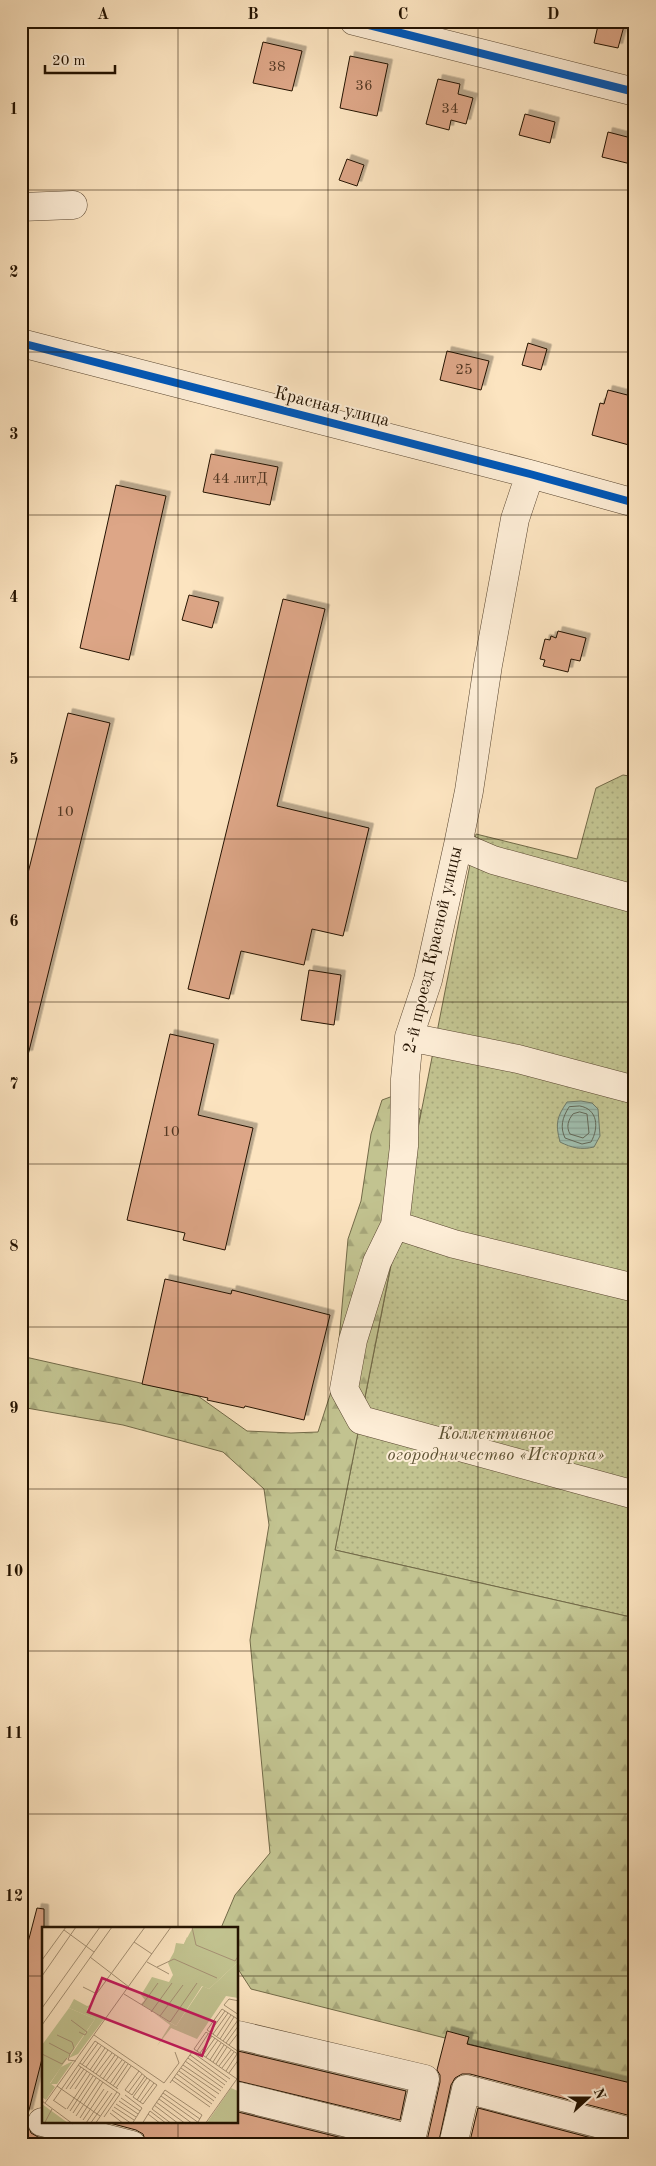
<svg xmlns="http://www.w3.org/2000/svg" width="656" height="2166" font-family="'Old Standard TT',serif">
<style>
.grass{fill:url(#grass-dots);stroke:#726a48}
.forest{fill:url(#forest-firs);stroke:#726a48}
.water{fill:url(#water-rules);stroke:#6e7a69}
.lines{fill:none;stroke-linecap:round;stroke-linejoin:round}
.shore{stroke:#626858;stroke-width:1}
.building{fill:#dda687;stroke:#231200;filter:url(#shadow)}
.minor-casing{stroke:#594630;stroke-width:29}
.minor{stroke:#fdedd6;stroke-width:28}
.cycleway-casing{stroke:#fdedd6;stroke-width:11}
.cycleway{stroke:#0057b8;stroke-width:8}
.grid{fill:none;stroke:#231200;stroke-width:1;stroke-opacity:0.55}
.labels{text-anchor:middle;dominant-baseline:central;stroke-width:4;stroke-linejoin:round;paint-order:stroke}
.number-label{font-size:15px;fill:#523722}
.street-label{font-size:18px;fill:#231200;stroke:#fdedd6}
.park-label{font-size:18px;font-style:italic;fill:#5b5032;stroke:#fdedd6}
.inset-road{fill:none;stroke:#a59073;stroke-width:1}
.view{fill:#c2185b;fill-opacity:0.15;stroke:#c2185b;stroke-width:2.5}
.inset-edge{fill:none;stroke:#231200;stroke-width:2.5}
.neatline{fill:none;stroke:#231200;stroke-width:2}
.grid-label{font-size:16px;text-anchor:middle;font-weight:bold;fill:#231200}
</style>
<defs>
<pattern id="grass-dots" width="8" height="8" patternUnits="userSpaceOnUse" patternTransform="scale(1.25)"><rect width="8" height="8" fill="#c2c390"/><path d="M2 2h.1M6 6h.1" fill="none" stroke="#a6a67a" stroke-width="1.8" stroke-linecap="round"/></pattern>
<pattern id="forest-firs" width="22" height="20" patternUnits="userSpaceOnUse" patternTransform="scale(1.25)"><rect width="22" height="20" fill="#c2c390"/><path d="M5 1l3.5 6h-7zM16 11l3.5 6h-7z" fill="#a6a67a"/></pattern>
<pattern id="water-rules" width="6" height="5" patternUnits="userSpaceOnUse" patternTransform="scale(1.25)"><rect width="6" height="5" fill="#a0bfaf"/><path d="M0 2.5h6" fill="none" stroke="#8aa395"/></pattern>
<filter id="shadow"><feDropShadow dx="4.5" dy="-4.5" stdDeviation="0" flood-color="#0004"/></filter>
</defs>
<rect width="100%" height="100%" fill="#fce4c0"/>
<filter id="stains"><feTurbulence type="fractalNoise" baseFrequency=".004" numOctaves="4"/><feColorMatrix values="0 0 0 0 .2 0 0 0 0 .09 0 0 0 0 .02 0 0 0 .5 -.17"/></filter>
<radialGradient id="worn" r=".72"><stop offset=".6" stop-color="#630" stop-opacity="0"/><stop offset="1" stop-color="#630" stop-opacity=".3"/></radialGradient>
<path class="grass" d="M623 775 635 777V1618L335 1550 476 834 577 859 596 788Z"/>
<path class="forest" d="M393 1096 413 1100 421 1111 335 1550 635 1618V2086L251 1989 238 1969V1928H221L235 1895 270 1853 250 1640 269 1525 264 1489 223 1452 123 1425 21 1407V1356L198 1396 247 1431 291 1433 318 1432 330 1395 338 1352 348 1239 361 1201 371 1134 382 1100Z"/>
<path class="water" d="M581 1101 592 1103 598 1109 600 1136 594 1147C581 1150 572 1148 560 1142 555 1123 557 1117 567 1102Z"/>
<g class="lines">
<path class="shore" d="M580 1106C598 1109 599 1128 591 1142L582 1144 565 1138C560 1127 562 1118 569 1107Z
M580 1112 587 1114 589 1133 583 1138 570 1134C566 1127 568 1120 573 1114Z"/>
</g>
<path class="building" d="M599 21 624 26 618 48 594 43Z
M263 42 302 51 292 91 253 83Z
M350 56 388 64 377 116 340 108Z
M438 79 460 84 458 94 473 98 466 124 451 120 449 130 426 124Z
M525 114 555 122 550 143 519 135Z
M608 132 635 139V165L602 157Z
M347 159 364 165 357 186 339 180Z
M528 343 547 349 541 370 522 365Z
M447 351 489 361 481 390 440 380Z
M608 390 635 397V422L629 445 592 435 600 403 604 404Z
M211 454 278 467 270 505 203 492Z
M116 485 166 496 129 660 80 648Z
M189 595 219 602 212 628 182 620Z
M283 599 325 609 277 806 369 828 343 936 312 929 304 965 241 951 229 999 188 989Z
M558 631 586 638 580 661 571 659 568 672 543 666 545 660 540 659 545 639 550 640 551 636 556 638Z
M68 713 110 723 28 1055 21 1054V901Z
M309 970 341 975 334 1025 301 1020Z
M170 1034 214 1044 198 1115 253 1128 225 1250 183 1240 185 1233 127 1220Z
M165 1279 231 1294 232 1290 330 1315 304 1420 245 1406 244 1408 207 1400 208 1398 142 1384Z
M37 1908 44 1909V2051L28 2114 21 2113V1969Z
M447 2031 469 2037 467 2044 635 2084V2117L470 2074H462L455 2078 451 2085 438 2145H426L440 2082V2075L437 2070Z
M238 2051 406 2091 400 2120 238 2081Z
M478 2108 618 2145H469Z
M238 2112 370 2145H185L160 2139V2145H147L143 2134 136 2130 106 2122H238Z
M21 2122H27L31 2133 38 2137 68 2145H21Z"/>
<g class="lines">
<defs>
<path id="minor" d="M354 21 635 92
M21 207 73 205
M21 343 530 474 635 503
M530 474 515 519 488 665 469 791 458 845 428 980 409 1037 405 1079 404 1146 395 1225 377 1262 353 1340 344 1389 361 1420 635 1495
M458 845 493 860 635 899
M409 1037 518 1059 635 1090
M395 1225 454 1244 635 1288
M238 2035 425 2079 410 2145
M238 2096 412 2139
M42 2122 132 2145
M453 2145 466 2089 635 2133"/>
</defs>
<use href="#minor" class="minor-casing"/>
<use href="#minor" class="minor"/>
<defs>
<path id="cycleway" d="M357 22 635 92
M21 343 530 474 635 503"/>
</defs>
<use href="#cycleway" class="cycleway-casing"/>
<use href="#cycleway" class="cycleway"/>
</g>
<path class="grid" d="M178 21V1928M328 21V2145M478 21V2145M21 190H635M21 352H635M21 515H635M21 677H635M21 839H635M21 1002H635M21 1164H635M21 1327H635M21 1489H635M21 1651H635M21 1814H635M21 1976H44M238 1976H635M178 2122V2145"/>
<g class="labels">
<g class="number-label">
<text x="277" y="67">38</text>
<text x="364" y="86">36</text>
<text x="450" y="109">34</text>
<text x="464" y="370">25</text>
<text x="240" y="479">44 литД</text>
<text x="65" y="812">10</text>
<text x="171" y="1132">10</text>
</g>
<g class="street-label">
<text transform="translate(332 407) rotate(14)">Красная улица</text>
<text transform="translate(433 950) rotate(-77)">2-й проезд Красной улицы</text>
</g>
<g class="park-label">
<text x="496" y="1434">Коллективное<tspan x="496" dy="21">огородничество «Искорка»</tspan></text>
</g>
</g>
<g transform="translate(42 1927)">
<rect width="196" height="196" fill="#fce4c0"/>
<path d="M151 0H196V35L167 62 160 59 134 99 99 77 103 73 99 68 110 50 127 55 131 48 126 36 132 25 138 24ZM27 81 53 92 8 156 13 160 4 173 0 170V118ZM0 177 26 196H0Z" fill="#c2c390"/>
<path d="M145 10 153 20 147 22 152 26 132 25 134 16 142 17ZM196 35V71L184 69 155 112 129 101 115 119 128 98 112 86 134 99 161 59 167 62ZM32 72 45 79 49 78 45 82 48 86 62 92 36 127 27 131 53 92 27 81ZM31 134 15 157H8L19 140ZM189 161 196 164V196L164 197Z" fill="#c2c390"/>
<path class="inset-road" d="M150 0 154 18 193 34 197 28M22 3 52 25M92 15 110 27M48 30 87 60M0 33 24 0M105 35 127 47M115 40 132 32 175 51M0 49 34 0M41 60 55 67M82 67 128 95 155 56M50 73 103 0M197 74 187 72 182 78 197 88M100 78 116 56M0 81 58 0M109 85 130 56M118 89 141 58M29 93 45 105 43 108 37 105M197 93 180 82 165 103 197 125M0 98 70 0M168 105 183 84M171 107 186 86M15 108 30 115 32 121 28 127M52 108 122 156 137 136 133 125M175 109 189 88M178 112 192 90M181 114 196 93M7 116 28 127 26 133 34 134M184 116 197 98M187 118 197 105M155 124 166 107M158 126 170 109M0 127 20 137 25 131M148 128 185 155M161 128 173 111M164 130 176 113M146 131 183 158M168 133 179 116M143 134 181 161M171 135 182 118M38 136 76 162M174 137 185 120M36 138 78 167 62 190M40 138 56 116M141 138 179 164M177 139 189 123M44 140 59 119M139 141 177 167M180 141 192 125M48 143 63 121M97 144 83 163 90 168 103 149M137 144 174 171M184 144 195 127M51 145 66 123M187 146 197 132M54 147 70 126M135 147 172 174M58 149 73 128M132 150 170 177M61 152 76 130M195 152 152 122 164 105 197 128M130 153 168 180M64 154 80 133M128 156 150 125 188 152M68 157 83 135M15 159 58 189M71 159 86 137M74 161 89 139M24 162 39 140M28 162 42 142M33 162 45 144M86 166 100 147M121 166 158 192M83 168 100 181 90 197M119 169 157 196M79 171 98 184M117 172 151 197M11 173 24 182M12 173 53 114 97 144 105 151 108 153 112 156 115 158 101 177 91 170 105 151M95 173 108 153M0 174 31 197M77 174 96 187M98 175 112 156M114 175 144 197M3 176 129 0M74 177 94 190M112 178 137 197M72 180 92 193M25 182 48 147M70 183 90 197M28 184 51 149M31 186 54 151M68 186 82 197M106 187 119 197M34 189 58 153M38 191 61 155M41 193 62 162M44 196 66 164M2 197 10 182M48 197 70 166M53 197 75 165M100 197 108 184 125 197M130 197 110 182 123 163 160 188 156 195M163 197 197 149"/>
<path class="view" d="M60 51 173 95 160 129 46 85Z"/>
<rect width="196" height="196" class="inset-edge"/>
</g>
<rect width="656" height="2166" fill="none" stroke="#fce4c0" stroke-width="55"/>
<g transform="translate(588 2098) rotate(69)" stroke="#fdedd6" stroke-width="4" paint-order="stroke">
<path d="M0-4L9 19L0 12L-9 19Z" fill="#231200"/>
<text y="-8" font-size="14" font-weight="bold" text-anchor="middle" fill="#231200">N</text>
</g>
<path d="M45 65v8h70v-8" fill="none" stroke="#231200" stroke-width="2.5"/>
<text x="52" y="65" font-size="15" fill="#231200" stroke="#fdedd6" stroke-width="4" paint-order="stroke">20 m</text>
<rect x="28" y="28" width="600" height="2110" class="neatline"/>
<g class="grid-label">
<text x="103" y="19">A</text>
<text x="253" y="19">B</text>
<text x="403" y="19">C</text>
<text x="553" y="19">D</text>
<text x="14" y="114">1</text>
<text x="14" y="277">2</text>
<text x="14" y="439">3</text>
<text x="14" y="602">4</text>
<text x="14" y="764">5</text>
<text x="14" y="926">6</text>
<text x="14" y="1089">7</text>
<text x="14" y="1251">8</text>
<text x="14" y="1413">9</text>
<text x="14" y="1576">10</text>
<text x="14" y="1738">11</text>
<text x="14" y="1901">12</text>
<text x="14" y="2063">13</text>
</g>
<rect width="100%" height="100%" filter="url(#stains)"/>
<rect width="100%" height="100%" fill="url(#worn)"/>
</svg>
